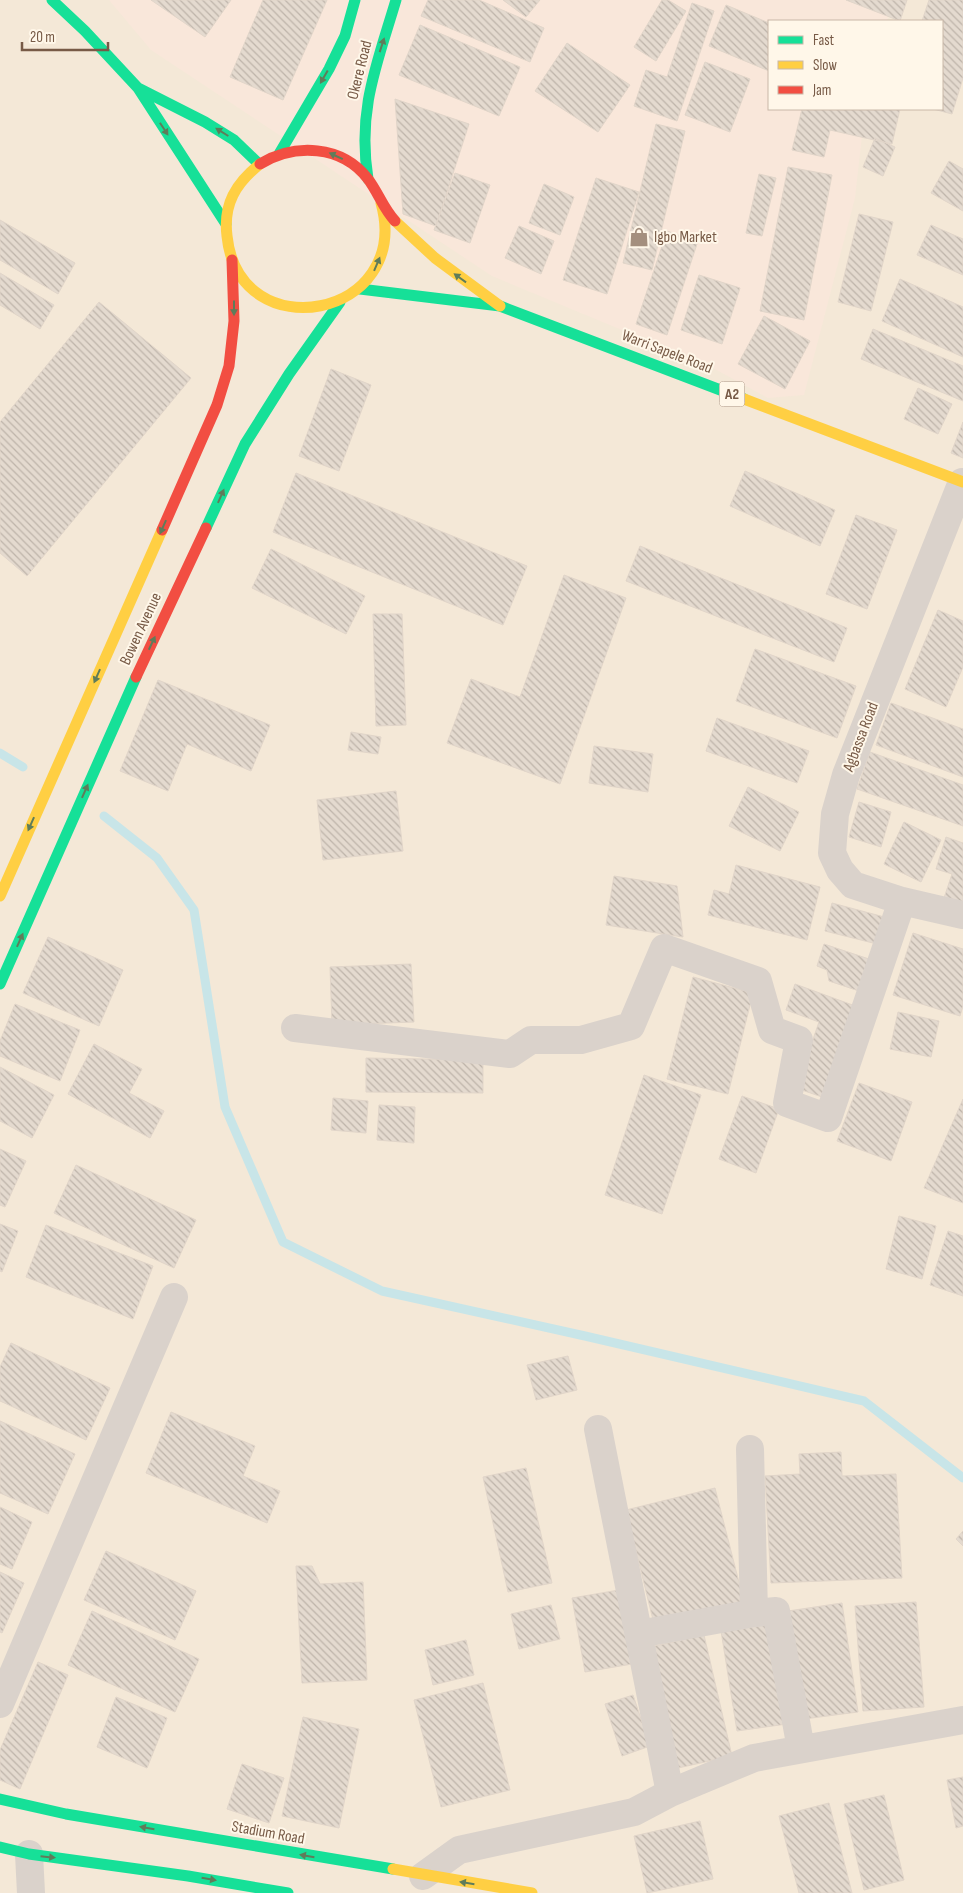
<svg xmlns="http://www.w3.org/2000/svg" width="963" height="1893" font-family="'Sofia Sans Condensed',sans-serif">
<style>
.residential{fill:#f4e8d7;fill-rule:evenodd}
.commercial{fill:#f9e7da}
.lines{fill:none;stroke-linecap:round;stroke-linejoin:round}
.stream{stroke:#c8e5e8;stroke-width:9}
.building{fill:url(#building-back-hatch);stroke:#e1d5c9}
.street{stroke:#dad2cb;stroke-width:28}
.fast{stroke:#16e098;stroke-width:11}
.slow{stroke:#ffcf43;stroke-width:11}
.jam{stroke:#f24e42;stroke-width:11}
.oneway{fill:#5f7c5a}
.labels{text-anchor:middle;dominant-baseline:central;stroke-width:4;stroke-linejoin:round;paint-order:stroke}
.shield{fill:#fff7e9;stroke:#a08977;stroke-width:1}
.shield-label{font-size:15px;font-weight:bold;fill:#775a46}
.street-label{font-size:16px;fill:#775a46;stroke:#fff7e9}
.poi-label{font-size:16px;fill:#775a46;stroke:#fff7e9;text-anchor:start}
</style>
<defs>
<pattern id="building-back-hatch" width="6" height="6" patternUnits="userSpaceOnUse" patternTransform="scale(1.25)"><rect width="6" height="6" fill="#e4dacf"/><path d="M-1 5l2 2M0 0l6 6M5-1l2 2" fill="none" stroke="#beb4aa"/></pattern>
</defs>
<rect width="100%" height="100%" fill="#f8f2e7"/>
<path class="residential" d="M0 0H963V1893H0ZM769 21H942V109H769Z"/>
<path class="commercial" d="M109 0H899L886 21H769V109H865L855 198 804 395 768 398 711 367 492 276 151 50Z"/>
<g class="lines">
<path class="stream" d="M0 753 23 767
M104 816 157 858 194 910 225 1107 283 1242 382 1291 585 1336 864 1401 963 1478"/>
</g>
<path class="building" d="M151 0H231L205 37Z
M263 0H327L283 100 230 77Z
M428 0H479L544 28 530 62 421 16Z
M503 0H540L526 17Z
M662 0H668L686 11 656 61 634 47Z
M846 0H907L900 21Z
M929 0H963V78L952 114 933 109H942V21H922Z
M692 3 714 11 677 121 634 106 646 70 667 77Z
M726 5 769 23V71L709 46Z
M420 25 520 67 499 116 399 75Z
M567 43 630 85 598 132 535 91Z
M705 62 750 79 730 132 685 115Z
M395 99 469 124 436 226 403 214Z
M802 109H900L892 144 830 130 824 157 792 150Z
M656 124 685 131 652 270 623 263Z
M875 138 895 147 883 176 863 167Z
M949 161 963 169V211L931 193Z
M788 167 832 175 804 320 760 311Z
M455 173 490 185 470 243 434 230Z
M759 174 776 178 762 236 746 233Z
M596 178 639 192 607 294 563 280Z
M544 184 574 197 560 235 529 223Z
M859 214 893 222 871 311 838 302Z
M0 220 75 263 58 294 0 260Z
M931 225 963 239V275L917 255Z
M519 226 554 241 541 274 505 258Z
M667 231 698 241 667 335 636 324Z
M0 273 54 305 40 329 0 305Z
M699 275 740 288 722 344 681 330Z
M900 279 963 307V357L882 321Z
M99 302 191 378 27 576 0 553V422Z
M764 316 810 341 785 389 738 364Z
M873 329 963 366V401L861 359Z
M331 369 371 385 339 471 299 456Z
M918 388 952 404 938 434 904 419Z
M963 422V458L951 453Z
M745 471 835 510 820 546 730 506Z
M296 473 527 566 503 625 273 532Z
M856 515 897 530 867 609 826 594Z
M640 546 847 628 834 662 626 581Z
M271 549 365 596 346 634 252 588Z
M564 575 626 598 560 784 447 743 471 679 520 697Z
M938 610 963 621V667L946 707 905 689Z
M373 614H402L406 725 376 726Z
M755 649 856 686 837 738 736 701Z
M158 680 270 725 251 771 187 744 168 791 120 771Z
M891 703 963 729V777L876 745Z
M717 718 809 751 797 783 706 751Z
M351 732 381 737 378 754 348 750Z
M594 746 653 754 648 792 589 783Z
M870 752 963 785V826L857 789Z
M748 787 799 812 780 851 729 826Z
M396 791 403 851 323 860 317 800Z
M859 802 891 812 881 847 849 837Z
M904 822 941 840 921 882 884 864Z
M946 837 963 843V904L944 898 952 874 936 869Z
M736 865 820 887 807 940 708 915 714 890 729 894Z
M614 876 677 886 683 937 606 925Z
M832 903 888 918 881 945 825 931Z
M913 933 963 949V1006L960 1016 893 995Z
M48 937 123 970 99 1026 23 993Z
M824 944 872 960 862 992 829 981 827 970 817 966Z
M411 964 414 1022 332 1025 330 967Z
M693 977 753 993 728 1094 667 1079Z
M795 984 858 1007 825 1098 796 1088 819 1022 786 1010Z
M15 1004 80 1030 60 1081 0 1056V1041Z
M898 1012 939 1021 931 1057 890 1049Z
M94 1044 142 1069 129 1093 164 1111 150 1138 68 1094Z
M366 1058 483 1060V1093L366 1092Z
M0 1067 54 1095 32 1138 0 1121Z
M644 1075 701 1095 662 1214 605 1195Z
M859 1083 912 1102 891 1161 837 1141Z
M742 1096 779 1109 756 1173 719 1159Z
M333 1098 368 1101 366 1133 331 1130Z
M963 1099V1203L924 1188Z
M379 1105 415 1107 414 1143 377 1140Z
M0 1149 26 1161 5 1207 0 1205Z
M76 1165 196 1220 174 1268 54 1213Z
M899 1216 936 1226 922 1279 886 1269Z
M0 1224 18 1231 2 1272 0 1271Z
M46 1225 153 1266 133 1319 26 1277Z
M948 1231 963 1236V1296L930 1285Z
M11 1343 110 1388 86 1440 0 1401V1367Z
M568 1356 577 1390 536 1400 527 1365Z
M171 1412 255 1446 243 1476 280 1491 267 1523 146 1473Z
M0 1421 75 1454 48 1514 0 1493Z
M841 1452 842 1476 896 1474 902 1578 771 1583 765 1476 800 1474 799 1454Z
M526 1468 552 1583 508 1592 483 1477Z
M715 1488 744 1602 654 1624 626 1510Z
M0 1507 32 1522 12 1569 0 1564Z
M963 1531V1546L956 1539Z
M106 1551 196 1591 175 1640 84 1600Z
M296 1566H312L320 1584 363 1582 367 1680 302 1683Z
M0 1572 24 1583 2 1633 0 1632Z
M619 1590 632 1664 585 1672 572 1598Z
M916 1602 924 1707 863 1711 855 1606Z
M842 1603 858 1712 804 1719 788 1611Z
M551 1605 560 1639 519 1649 511 1614Z
M92 1611 199 1659 175 1712 68 1665Z
M771 1624 787 1724 737 1731 721 1631Z
M704 1635 732 1756 678 1768 650 1647Z
M466 1640 474 1675 433 1685 425 1650Z
M38 1662 68 1675 20 1789 0 1780V1750Z
M483 1683 510 1790 441 1807 414 1700Z
M633 1695 650 1746 622 1756 605 1704Z
M116 1697 167 1718 147 1768 97 1747Z
M303 1717 359 1729 339 1828 282 1816Z
M242 1764 284 1778 269 1823 227 1809Z
M963 1777V1826L956 1828 947 1780Z
M884 1795 904 1880 864 1890 844 1804Z
M829 1803 852 1893H799L779 1816Z
M700 1821 713 1879 647 1893 634 1836Z"/>
<g class="lines">
<path class="street" d="M962 482 846 775 835 814 832 853 840 870 853 885 902 901 963 915
M295 1028 510 1054 531 1040H581L631 1026 664 948 758 981 772 1030 799 1040 787 1103 828 1118 902 901
M598 1429 670 1793
M750 1449 754 1613 776 1611 801 1749
M639 1634 754 1613
M0 1704 174 1297
M29 1854 31 1893
M423 1876 459 1850 634 1812 670 1793 754 1758 963 1720"/>
<path class="fast" d="M52 0 85 31 138 88 226 224
M138 88 205 122 234 140 259 164
M279 154 329 69 345 36 355 0
M368 179C357 110 377 64 396 0
M360 289 500 306 744 399
M206 528 245 444 289 374 340 302
M0 984 136 677
M0 1799 66 1814 393 1869
M0 1847 29 1854 188 1876 288 1893"/>
<path class="slow" d="M260 164C236 183 223 204 227 236 239 351 413 318 381 203
M395 221 435 258 500 306
M744 399 963 482
M0 896 162 530
M393 1869 532 1893"/>
<path class="jam" d="M260 164C295 143 342 145 368 179 378 192 383 208 395 221
M162 530 217 405 229 366 234 321 232 260
M136 677 206 528"/>
</g>
<defs><path id="oneway-solid" d="M-6-.8H1V-3.2L6.5 0L1 3.2V.8H-6Z" transform="scale(1.25)"/></defs>
<g class="oneway">
<use href="#oneway-solid" transform="translate(382 45) rotate(-72)"/>
<use href="#oneway-solid" transform="translate(324 77) rotate(120)"/>
<use href="#oneway-solid" transform="translate(164 129) rotate(57)"/>
<use href="#oneway-solid" transform="translate(222 132) rotate(-148)"/>
<use href="#oneway-solid" transform="translate(336 156) rotate(-155)"/>
<use href="#oneway-solid" transform="translate(377 264) rotate(-67)"/>
<use href="#oneway-solid" transform="translate(460 278) rotate(-144)"/>
<use href="#oneway-solid" transform="translate(234 308) rotate(90)"/>
<use href="#oneway-solid" transform="translate(221 496) rotate(-66)"/>
<use href="#oneway-solid" transform="translate(163 527) rotate(114)"/>
<use href="#oneway-solid" transform="translate(152 643) rotate(-65)"/>
<use href="#oneway-solid" transform="translate(97 676) rotate(114)"/>
<use href="#oneway-solid" transform="translate(85 791) rotate(-66)"/>
<use href="#oneway-solid" transform="translate(31 824) rotate(114)"/>
<use href="#oneway-solid" transform="translate(20 940) rotate(-66)"/>
<use href="#oneway-solid" transform="translate(147 1828) rotate(-170)"/>
<use href="#oneway-solid" transform="translate(307 1856) rotate(-170)"/>
<use href="#oneway-solid" transform="translate(48 1857) rotate(6)"/>
<use href="#oneway-solid" transform="translate(209 1879) rotate(10)"/>
<use href="#oneway-solid" transform="translate(467 1883) rotate(-171)"/>
</g>
<defs>
<symbol id="shop-bare" viewBox="-9 -9 18 18"><path d="M-5-2.5h2.3a2.7 3.5 0 0 1 5.4 0H5L5.5 6h-11ZM-1.5-2.5h3a1.5 2.3 0 0 0-3 0Z" fill="#a48f7e" stroke="#fff7e9" stroke-width="2.5" paint-order="stroke"/></symbol>
</defs>
<g fill-rule="evenodd">
<use href="#shop-bare" x="625" y="223" width="28" height="28"/>
</g>
<g class="labels">
<rect class="shield" x="719.5" y="381.5" width="25" height="25" rx="4"/>
<g class="shield-label">
<text x="732" y="394">A2</text>
</g>
<g class="street-label">
<text transform="translate(360 70) rotate(-76)">Okere Road</text>
<text transform="translate(667 352) rotate(21)">Warri Sapele Road</text>
<text transform="translate(141 629) rotate(-65)">Bowen Avenue</text>
<text transform="translate(861 737) rotate(-69)">Agbassa Road</text>
<text transform="translate(268 1833) rotate(10)">Stadium Road</text>
</g>
<g class="poi-label">
<text x="654" y="237">Igbo Market</text>
</g>
</g>
<rect x="768" y="20" width="175" height="90" fill="#fff7e9" stroke="#c9b8a8"/>
<rect x="778" y="36" width="25" height="8" fill="#16e098" stroke="#c9b8a8"/>
<text x="813" y="45" font-size="15" fill="#775a46">Fast</text>
<rect x="778" y="61" width="25" height="8" fill="#ffcf43" stroke="#c9b8a8"/>
<text x="813" y="70" font-size="15" fill="#775a46">Slow</text>
<rect x="778" y="86" width="25" height="8" fill="#f24e42" stroke="#c9b8a8"/>
<text x="813" y="95" font-size="15" fill="#775a46">Jam</text>
<path d="M22 42v8h86v-8" fill="none" stroke="#775a46" stroke-width="2.5"/>
<text x="30" y="42" font-size="15" fill="#775a46" stroke="#fff7e9" stroke-width="4" paint-order="stroke">20 m</text>
</svg>
